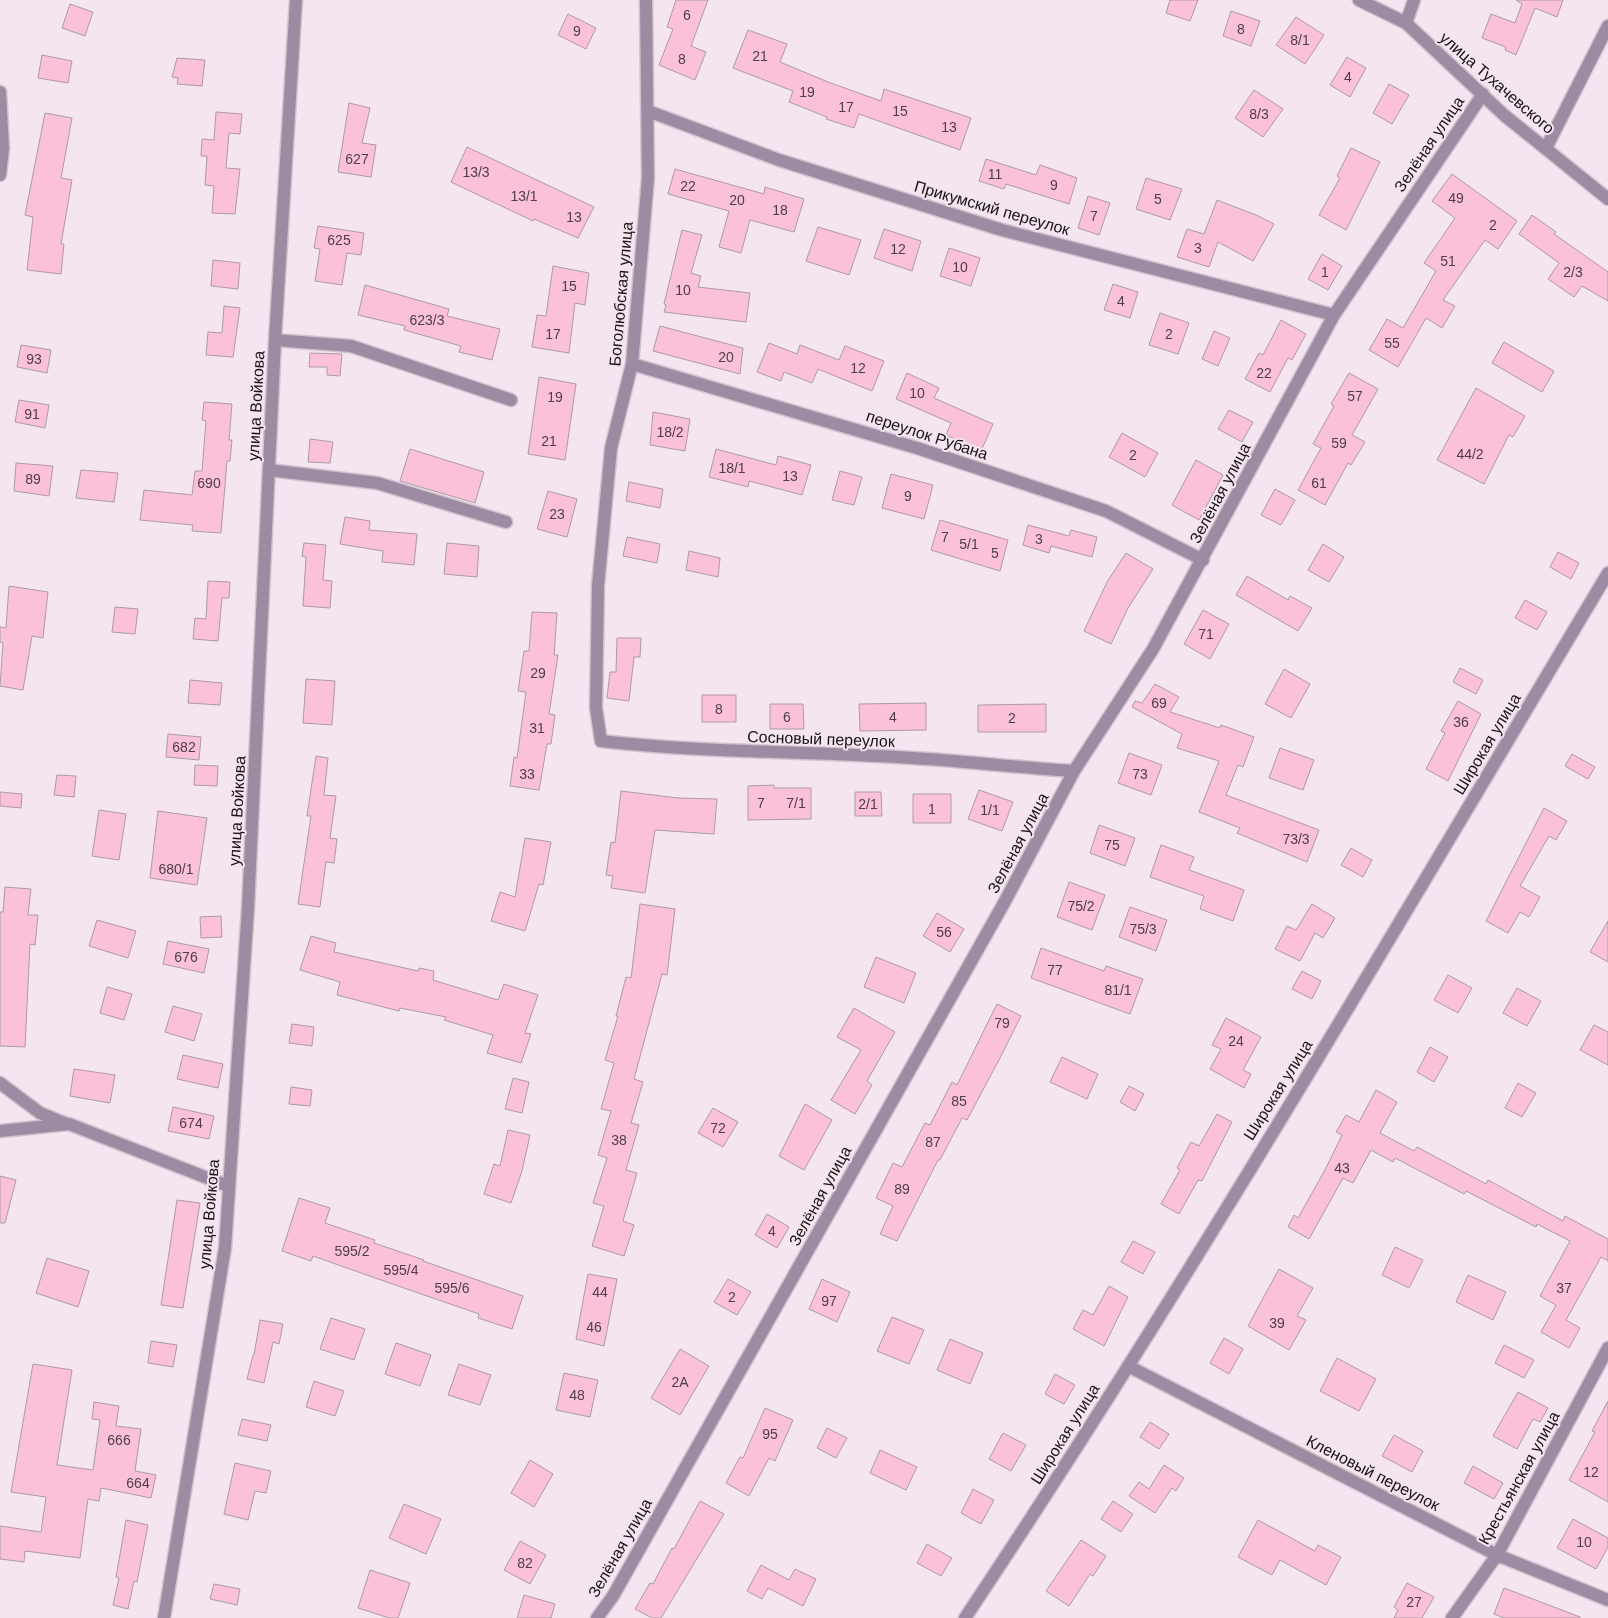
<svg xmlns="http://www.w3.org/2000/svg" width="1608" height="1618" font-family="Helvetica,sans-serif">
<style>
.building{fill:#fac1d9;stroke:#ac9ba2}
.lines{fill:none;stroke-linecap:round;stroke-linejoin:round}
.minor-casing{stroke:#d0c3cd;stroke-width:15}
.minor{stroke:#9c8ba3;stroke-width:12}
.labels{text-anchor:middle;dominant-baseline:central;stroke-width:4;stroke-linejoin:round;paint-order:stroke}
.number-label{font-size:14px;fill:#4f3e46}
.street-label{font-size:16px;fill:#161215;stroke:#f4e5f0}
</style>
<rect width="100%" height="100%" fill="#f4e5f0"/>
<path class="building" d="M676 0H708L691 46 706 52 695 80 659 65 673 29 667 27Z
M1170 0H1198L1190 21 1166 13Z
M1516 0H1563L1557 17 1535 8 1516 55 1505 50 1506 47 1482 38 1491 14 1515 23 1522 4Z
M70 4 93 12 85 36 62 28Z
M1231 11 1260 21 1251 46 1223 36Z
M568 14 596 28 586 49 558 35Z
M1296 17 1324 35 1305 64 1276 45Z
M748 30 787 44 780 62 828 82 881 101 884 89 971 118 960 150 859 114 854 128 826 119 827 117 789 102 793 91 733 68Z
M42 55 72 61 68 83 38 78Z
M1347 57 1366 68 1350 97 1330 85Z
M177 58 205 60 202 86 177 84 178 78 172 77Z
M1389 84 1409 95 1392 124 1373 113Z
M1254 90 1283 109 1263 137 1235 118Z
M349 103 370 108 362 143 376 145 371 177 338 172Z
M216 112 242 114 240 134 229 133 226 168 240 169 235 214 212 213 214 186 205 185 207 156H201L202 139 214 140Z
M45 113 72 118 61 178 72 180 61 244H64L61 274 27 270 33 217 25 215Z
M467 147 594 207 578 238 534 219 533 221 451 182Z
M1351 148 1380 162 1346 230 1319 215 1340 178 1337 176Z
M986 159 1036 175 1040 165 1077 178 1069 204 1006 184 1004 189 979 181Z
M675 169 764 194 765 187 804 199 794 232 750 220 741 253 719 247 729 211 668 194Z
M1452 174 1517 221 1498 249 1485 240 1443 300 1455 306 1442 328 1426 318 1398 367 1369 350 1387 319 1403 328 1436 271 1424 263 1455 218 1432 201Z
M1146 178 1182 189 1170 220 1136 209Z
M1088 196 1110 203 1099 235 1078 228Z
M1217 200 1256 215 1274 224 1253 261 1218 242 1209 267 1177 257 1187 229 1204 234Z
M1532 215 1556 232 1554 234 1608 272V301L1582 286 1574 297 1548 279 1559 263 1519 234Z
M318 226 364 233 361 255 347 253 342 285 315 281 320 249 314 248Z
M818 227 861 240 849 275 806 261Z
M884 229 921 241 912 271 874 258Z
M682 230 702 235 691 273 701 276 698 287 750 293 746 322 664 312 666 305 664 304Z
M949 248 980 258 971 286 940 276Z
M1322 254 1342 266 1328 290 1308 279Z
M213 260 240 263 238 289 211 286Z
M553 266 589 273 585 305 575 303 569 353 532 347 537 315 546 316Z
M1113 284 1138 292 1130 318 1104 310Z
M365 285 449 309 447 316 500 329 492 360 459 352 461 346 404 330 405 326 358 315Z
M224 306 240 308 233 357 206 355 208 332 222 333Z
M1160 313 1189 323 1178 354 1149 345Z
M1281 320 1306 334 1292 360 1288 358 1270 392 1245 379 1259 353 1263 355Z
M660 326 743 348 740 374 653 351Z
M1214 331 1230 338 1218 366 1202 359Z
M1504 342 1554 371 1542 392 1492 363Z
M769 343 797 354 800 345 839 360 845 346 884 361 872 391 818 369 812 383 784 372 781 381 757 372Z
M21 345 51 350 47 373 17 367Z
M310 353 342 354 340 376 327 375V367H309Z
M907 373 939 388 934 398 993 424 981 451 946 435 951 423 896 399Z
M1349 373 1378 389 1352 435 1365 442 1351 465 1348 463 1325 505 1298 490 1321 448 1313 444 1334 406 1331 404Z
M539 377 576 384 565 460 528 454Z
M1476 388 1525 416 1513 437 1509 435 1484 484 1437 460Z
M19 400 49 405 45 428 15 422Z
M204 402 232 404 229 440H232L230 461H227L221 533 192 531 193 525 140 520 144 490 192 495 195 471H202L206 421 202 420Z
M1229 410 1253 422 1242 442 1218 429Z
M653 412 690 419 685 451 650 445Z
M1122 433 1158 453 1145 477 1109 457Z
M310 439 333 442 330 463 308 462Z
M410 449 484 472 475 503 400 481Z
M716 449 776 465 778 456 811 465 802 495 749 481 748 487 709 477Z
M1196 460 1223 475 1199 520 1172 505Z
M16 463 53 466 49 496 14 491Z
M81 470 118 473 114 502 76 498Z
M840 471 862 477 854 505 832 500Z
M891 474 933 485 924 519 882 508Z
M629 482 663 489 660 508 626 501Z
M1275 489 1295 500 1281 525 1261 515Z
M548 491 577 499 567 537 537 529Z
M345 517 370 521 369 530 417 534 414 565 382 562 383 551 340 544Z
M940 520 1008 540 1000 571 931 550Z
M1028 525 1069 536 1071 530 1097 537 1092 557 1051 546 1049 553 1023 545Z
M627 537 660 544 657 563 623 556Z
M304 543 326 545 323 580 332 581 330 608 303 606 306 557 302 556Z
M447 543 479 546 477 577 444 574Z
M1323 544 1344 557 1329 582 1308 570Z
M689 551 720 558 718 577 686 570Z
M1558 552 1579 563 1571 579 1550 567Z
M1126 553 1153 569 1128 608 1111 644 1084 631 1107 582Z
M1247 576 1288 600 1290 596 1312 608 1298 631 1236 595Z
M208 581 230 582 229 598H222L218 641 193 639 195 618 206 619Z
M9 586 48 592 43 638 32 636 23 690 0 686 3 643 0 642V627L6 628Z
M1525 600 1547 612 1537 630 1515 618Z
M115 607 138 609 135 634 112 632Z
M1203 610 1229 624 1210 659 1184 644Z
M532 612 557 613 554 655H558L549 714 555 715 551 744H547L539 790 510 786 514 757 517 758 526 692 518 691 524 651H529Z
M617 638H641L640 657H634L629 701 607 698 610 672H616Z
M1460 668 1483 680 1476 694 1453 682Z
M1284 669 1310 684 1291 718 1265 704Z
M306 679 335 681 332 725 303 723Z
M190 680 222 683 220 705 188 703Z
M1155 684 1179 697 1170 712 1220 728 1221 725 1254 737 1243 767 1238 765 1226 795 1319 830 1307 862 1237 833 1240 828 1199 812 1219 761 1177 748 1182 734 1132 707 1135 701 1142 703Z
M702 695H736V722H702Z
M1458 701 1481 714 1448 781 1426 769 1445 733 1441 731Z
M926 703V730L860 731 859 704Z
M770 704H803L804 729H770Z
M1046 704V732H978V705Z
M168 734 201 737 199 760 166 757Z
M1280 748 1314 760 1303 790 1269 778Z
M1129 753 1162 765 1151 795 1118 783Z
M1572 754 1595 767 1588 779 1565 766Z
M316 756 328 758 324 795 336 796 330 838 337 839 334 863 326 862 320 907 298 904 311 816H307Z
M195 765 218 766 217 786 194 785Z
M57 775 76 776 74 797 54 795Z
M774 785V788H811V819L748 820V786Z
M979 790 1013 802 1002 831 968 819Z
M621 791 678 798 717 799 714 834 655 830 645 893 611 888 613 876 606 875 611 842 615 843Z
M0 792 22 794 21 808 0 806Z
M855 792H881L882 816H855Z
M913 794H951V823H913Z
M1544 808 1567 821 1556 840 1549 836 1520 886 1540 897 1529 917 1520 912 1508 933 1486 921Z
M99 810 126 814 119 860 92 856Z
M158 811 207 818 197 885 150 878Z
M1099 825 1135 838 1125 866 1090 853Z
M525 838 551 842 543 885 539 884 525 931 491 921 500 892 515 897Z
M1161 845 1194 857 1189 870 1244 890 1233 921 1200 909 1204 896 1150 877Z
M1351 848 1372 860 1363 877 1341 865Z
M1069 882 1105 895 1092 930 1057 917Z
M5 887 31 889 28 915H38L35 945 30 944 25 1047 0 1046V912H3Z
M640 904 675 909 667 975 662 974 634 1079 643 1082 631 1123 639 1125 626 1170 637 1173 623 1221 634 1225 624 1256 592 1246 604 1206 593 1203 607 1158 598 1155 611 1111 601 1109 614 1063 605 1060 618 1016H616L626 977 631 978Z
M1312 904 1335 918 1323 938 1315 933 1300 961 1275 949 1287 926 1296 930Z
M1130 907 1167 920 1156 951 1119 937Z
M937 913 964 929 950 952 923 936Z
M221 916 222 937 201 938 200 917Z
M97 920 136 931 128 958 89 946Z
M1608 921V962L1590 952Z
M311 936 336 943 334 952 418 971 419 968 434 971 433 980 498 1000 504 984 538 995 525 1033 531 1034 521 1063 487 1053 493 1035 444 1020 446 1017 400 1008 399 1011 337 995 340 982 300 970Z
M168 941 209 949 204 973 163 964Z
M1041 948 1104 971 1106 966 1143 979 1130 1014 1031 978Z
M876 957 916 973 904 1003 864 987Z
M1302 971 1321 981 1312 999 1292 989Z
M1448 975 1472 988 1458 1013 1434 1000Z
M107 987 132 994 124 1020 100 1013Z
M1517 988 1541 1001 1527 1026 1503 1013Z
M997 1004 1021 1016 1000 1058 967 1120 962 1118 940 1160H938L897 1241 880 1234 893 1206 876 1198 893 1163 902 1167 925 1123 930 1125 952 1082 957 1085Z
M173 1006 202 1014 194 1041 165 1032Z
M854 1008 895 1032 867 1081 872 1085 855 1114 831 1100 861 1050 837 1037Z
M1226 1018 1261 1037 1243 1070 1251 1074 1244 1088 1210 1069 1221 1049 1212 1045Z
M292 1024 314 1027 312 1046 289 1043Z
M1594 1025 1608 1032V1065L1580 1050Z
M1430 1047 1448 1057 1434 1082 1417 1072Z
M183 1055 223 1064 218 1088 177 1079Z
M1062 1057 1098 1074 1087 1099 1050 1082Z
M74 1069 115 1075 110 1103 70 1096Z
M513 1078 529 1082 522 1113 505 1109Z
M1518 1083 1536 1093 1522 1117 1505 1108Z
M1129 1086 1144 1094 1135 1111 1120 1102Z
M291 1087 312 1090 310 1106 289 1104Z
M1376 1090 1397 1102 1380 1133 1414 1151 1417 1147 1486 1184 1488 1180 1563 1221 1565 1216 1608 1239V1261L1601 1257 1566 1320 1580 1328 1569 1348 1541 1332 1556 1305 1540 1296 1570 1241 1537 1224 1536 1227 1466 1191 1464 1194 1395 1158 1393 1162 1371 1150 1353 1183 1343 1178 1309 1239 1288 1227 1294 1215 1298 1218 1326 1168 1342 1135 1336 1132 1346 1115 1359 1122Z
M805 1104 832 1120 804 1170 779 1156Z
M173 1107 214 1116 209 1139 168 1131Z
M713 1108 738 1122 723 1147 698 1133Z
M1217 1114 1232 1122 1202 1181 1198 1180 1179 1214 1161 1204 1180 1170 1177 1168 1191 1142 1199 1146Z
M508 1130 530 1135 522 1171 511 1203 484 1194 494 1164 500 1166Z
M0 1176 16 1180 5 1223H0Z
M299 1198 330 1208 325 1223 375 1240 374 1243 424 1260 423 1261 523 1296 512 1329 478 1318 479 1314 378 1279 313 1256 311 1261 282 1251Z
M177 1200 200 1203 183 1308 161 1305Z
M767 1214 789 1227 777 1248 755 1235Z
M1133 1241 1155 1252 1143 1274 1121 1262Z
M1395 1247 1423 1260 1409 1288 1382 1275Z
M47 1258 89 1271 78 1307 36 1293Z
M1279 1269 1313 1288 1297 1316 1306 1320 1289 1350 1248 1326Z
M588 1274 617 1279 604 1346 576 1339Z
M1468 1275 1506 1292 1493 1320 1456 1302Z
M728 1279 751 1292 737 1315 714 1302Z
M822 1279 850 1292 837 1322 809 1309Z
M1109 1286 1128 1297 1104 1346 1073 1329 1083 1310 1093 1315Z
M892 1317 924 1330 909 1364 877 1351Z
M331 1318 365 1329 354 1360 320 1349Z
M260 1320 283 1324 279 1344 273 1342 264 1383 247 1379 253 1355H254Z
M1224 1338 1243 1349 1229 1374 1210 1363Z
M950 1339 983 1353 970 1384 937 1370Z
M151 1341 177 1345 173 1367 148 1363Z
M396 1343 431 1355 420 1386 385 1374Z
M1504 1345 1534 1360 1524 1378 1495 1363Z
M680 1349 709 1366 680 1415 651 1398Z
M1337 1358 1376 1379 1359 1411 1320 1391Z
M33 1364 72 1370 57 1465 93 1470 100 1420 92 1419 94 1402 119 1406 116 1426 141 1429 135 1471 156 1475 151 1498 101 1488 99 1501 88 1499 80 1558 25 1551 24 1562 0 1559V1526L41 1532 46 1497 11 1492Z
M459 1364 491 1375 480 1405 448 1395Z
M564 1373 598 1380 590 1417 556 1410Z
M1055 1374 1075 1385 1064 1404 1045 1394Z
M314 1381 344 1391 335 1416 306 1407Z
M1518 1392 1548 1408 1540 1422 1533 1419 1517 1449 1493 1436Z
M1608 1401V1502L1569 1480 1595 1432 1592 1431Z
M765 1408 793 1420 775 1461 769 1458 749 1496 726 1483 740 1457 743 1458Z
M242 1419 271 1425 267 1441 238 1435Z
M1150 1422 1169 1434 1159 1449 1140 1437Z
M827 1428 847 1438 836 1458 817 1448Z
M1003 1433 1026 1445 1011 1471 989 1459Z
M1394 1435 1423 1451 1412 1472 1382 1456Z
M880 1450 917 1467 906 1490 870 1473Z
M530 1460 553 1474 534 1507 511 1493Z
M235 1463 271 1471 266 1493 255 1491 248 1520 224 1514Z
M1164 1465 1184 1478 1176 1491 1172 1488 1155 1513 1129 1496 1139 1482 1149 1489Z
M1473 1466 1503 1483 1494 1499 1464 1483Z
M973 1489 994 1500 981 1524 961 1513Z
M700 1501 724 1514 661 1618H652L635 1609 650 1583 653 1584 672 1548 674 1549Z
M1113 1501 1133 1514 1121 1532 1101 1519Z
M404 1504 441 1519 426 1554 389 1538Z
M1573 1519 1608 1538V1547L1596 1569 1557 1548Z
M126 1520 148 1525 137 1582 134 1581 128 1609 113 1605 119 1578 116 1577Z
M1258 1520 1315 1551 1318 1545 1341 1557 1326 1585 1280 1560 1272 1575 1238 1557Z
M1081 1540 1106 1556 1093 1576 1090 1574 1069 1606 1046 1591Z
M520 1541 546 1555 530 1584 504 1570Z
M927 1544 952 1558 941 1576 917 1563Z
M761 1565 789 1580 795 1569 816 1579 803 1606 768 1588 762 1599 747 1591Z
M370 1570 410 1583 398 1618H389L358 1608Z
M1407 1583 1434 1597 1422 1618H1394L1398 1610 1394 1607Z
M214 1584 240 1589 237 1605 210 1599Z
M1504 1588 1580 1617V1618H1504L1494 1614Z
M524 1595 555 1604 551 1618H517Z"/>
<g class="lines">
<defs>
<path id="minor" d="M646 0 648 178 632 364 611 448 598 586 596 708 601 741C705 753 808 751 912 758 966 761 1020 768 1074 771
M1359 0 1406 23 1504 115 1608 199
M1406 23 1414 0
M0 92 3 148 0 175
M648 111 779 160 1002 230 1334 315
M1546 148 1608 26
M275 340 351 346 511 400
M632 364 917 448 1106 511 1203 560
M269 470 377 483 506 522
M0 1083 40 1113 67 1124
M0 1131 69 1124 228 1186
M1128 1366 1497 1555 1608 1600
M164 1618 225 1248 248 908 275 340 296 0
M597 1618 613 1596 1004 903 1074 771 1153 649 1334 315 1483 94
M965 1618C1192 1278 1398 924 1608 573
M1452 1618 1497 1555 1608 1348"/>
</defs>
<use href="#minor" class="minor-casing"/>
<use href="#minor" class="minor"/>
</g>
<g class="labels">
<g class="number-label">
<text x="687" y="15">6</text>
<text x="1241" y="29">8</text>
<text x="577" y="31">9</text>
<text x="1300" y="40">8/1</text>
<text x="760" y="56">21</text>
<text x="682" y="59">8</text>
<text x="1348" y="77">4</text>
<text x="807" y="92">19</text>
<text x="846" y="107">17</text>
<text x="900" y="111">15</text>
<text x="1259" y="114">8/3</text>
<text x="949" y="127">13</text>
<text x="357" y="159">627</text>
<text x="476" y="172">13/3</text>
<text x="995" y="174">11</text>
<text x="1054" y="185">9</text>
<text x="688" y="186">22</text>
<text x="524" y="196">13/1</text>
<text x="1456" y="198">49</text>
<text x="1158" y="199">5</text>
<text x="737" y="200">20</text>
<text x="780" y="210">18</text>
<text x="1094" y="216">7</text>
<text x="574" y="217">13</text>
<text x="1493" y="225">2</text>
<text x="339" y="240">625</text>
<text x="1198" y="248">3</text>
<text x="898" y="249">12</text>
<text x="1448" y="261">51</text>
<text x="960" y="267">10</text>
<text x="1325" y="272">1</text>
<text x="1573" y="272">2/3</text>
<text x="569" y="286">15</text>
<text x="683" y="290">10</text>
<text x="1121" y="301">4</text>
<text x="427" y="320">623/3</text>
<text x="553" y="334">17</text>
<text x="1169" y="334">2</text>
<text x="1392" y="343">55</text>
<text x="726" y="357">20</text>
<text x="34" y="359">93</text>
<text x="858" y="368">12</text>
<text x="1264" y="373">22</text>
<text x="917" y="393">10</text>
<text x="1355" y="396">57</text>
<text x="555" y="397">19</text>
<text x="32" y="414">91</text>
<text x="670" y="432">18/2</text>
<text x="549" y="441">21</text>
<text x="1339" y="443">59</text>
<text x="1470" y="454">44/2</text>
<text x="1133" y="455">2</text>
<text x="732" y="468">18/1</text>
<text x="790" y="476">13</text>
<text x="33" y="479">89</text>
<text x="209" y="483">690</text>
<text x="1319" y="483">61</text>
<text x="908" y="496">9</text>
<text x="557" y="514">23</text>
<text x="945" y="537">7</text>
<text x="1039" y="539">3</text>
<text x="969" y="544">5/1</text>
<text x="995" y="553">5</text>
<text x="1206" y="634">71</text>
<text x="538" y="673">29</text>
<text x="1159" y="703">69</text>
<text x="719" y="709">8</text>
<text x="787" y="717">6</text>
<text x="893" y="717">4</text>
<text x="1012" y="718">2</text>
<text x="1461" y="722">36</text>
<text x="537" y="728">31</text>
<text x="184" y="747">682</text>
<text x="527" y="774">33</text>
<text x="1140" y="774">73</text>
<text x="761" y="803">7</text>
<text x="796" y="803">7/1</text>
<text x="868" y="804">2/1</text>
<text x="932" y="809">1</text>
<text x="990" y="810">1/1</text>
<text x="1296" y="839">73/3</text>
<text x="1112" y="845">75</text>
<text x="176" y="869">680/1</text>
<text x="1081" y="906">75/2</text>
<text x="1143" y="929">75/3</text>
<text x="944" y="932">56</text>
<text x="186" y="957">676</text>
<text x="1055" y="970">77</text>
<text x="1118" y="990">81/1</text>
<text x="1002" y="1023">79</text>
<text x="1236" y="1041">24</text>
<text x="959" y="1101">85</text>
<text x="191" y="1123">674</text>
<text x="718" y="1128">72</text>
<text x="619" y="1140">38</text>
<text x="933" y="1142">87</text>
<text x="1342" y="1168">43</text>
<text x="902" y="1189">89</text>
<text x="772" y="1231">4</text>
<text x="352" y="1251">595/2</text>
<text x="401" y="1270">595/4</text>
<text x="452" y="1288">595/6</text>
<text x="1564" y="1288">37</text>
<text x="600" y="1292">44</text>
<text x="732" y="1297">2</text>
<text x="829" y="1301">97</text>
<text x="1277" y="1323">39</text>
<text x="594" y="1327">46</text>
<text x="680" y="1382">2А</text>
<text x="577" y="1395">48</text>
<text x="770" y="1434">95</text>
<text x="119" y="1440">666</text>
<text x="1591" y="1472">12</text>
<text x="138" y="1483">664</text>
<text x="1584" y="1542">10</text>
<text x="525" y="1563">82</text>
<text x="1414" y="1602">27</text>
</g>
<g class="street-label">
<text transform="translate(1497 83) rotate(41)">улица Тухачевского</text>
<text transform="translate(1429 144) rotate(-56)">Зелёная улица</text>
<text transform="translate(992 208) rotate(16)">Прикумский переулок</text>
<text transform="translate(621 294) rotate(-85)">Боголюбская улица</text>
<text transform="translate(256 406) rotate(-87)">улица Войкова</text>
<text transform="translate(927 435) rotate(18)">переулок Рубана</text>
<text transform="translate(1220 493) rotate(-62)">Зелёная улица</text>
<text transform="translate(821 739) rotate(2)">Сосновый переулок</text>
<text transform="translate(1487 744) rotate(-59)">Широкая улица</text>
<text transform="translate(237 811) rotate(-87)">улица Войкова</text>
<text transform="translate(1018 843) rotate(-62)">Зелёная улица</text>
<text transform="translate(1278 1090) rotate(-58)">Широкая улица</text>
<text transform="translate(820 1196) rotate(-61)">Зелёная улица</text>
<text transform="translate(209 1214) rotate(-85)">улица Войкова</text>
<text transform="translate(1065 1434) rotate(-58)">Широкая улица</text>
<text transform="translate(1373 1473) rotate(27)">Кленовый переулок</text>
<text transform="translate(1519 1478) rotate(-61)">Крестьянская улица</text>
<text transform="translate(620 1548) rotate(-60)">Зелёная улица</text>
</g>
</g>
</svg>
